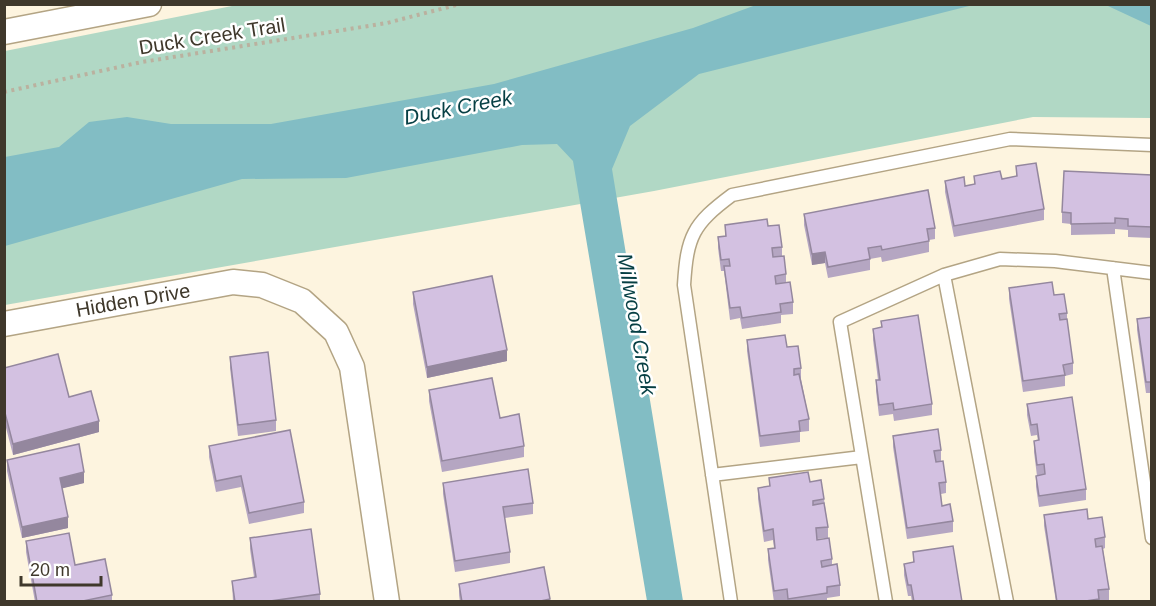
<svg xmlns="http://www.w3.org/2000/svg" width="1156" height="606" font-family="Arial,sans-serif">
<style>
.green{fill:#b1d8c5}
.water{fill:#82bdc4}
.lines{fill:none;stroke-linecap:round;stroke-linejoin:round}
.service-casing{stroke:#b3a484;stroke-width:15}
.minor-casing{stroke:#b3a484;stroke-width:27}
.path{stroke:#bab19f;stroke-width:4;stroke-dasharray:3 4.5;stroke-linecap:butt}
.service{stroke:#fff;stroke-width:12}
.minor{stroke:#fff;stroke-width:24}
.wall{fill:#b5a6c2}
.shaded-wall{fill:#94879e}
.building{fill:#d3c1e1;stroke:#94879e;stroke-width:1.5}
.labels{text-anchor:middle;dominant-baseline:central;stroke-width:5;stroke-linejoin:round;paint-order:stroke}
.street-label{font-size:20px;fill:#3f382b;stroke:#fff}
.water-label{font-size:21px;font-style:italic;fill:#063f44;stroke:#fff}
</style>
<rect width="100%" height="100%" fill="#fdf4df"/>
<path class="green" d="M242 4 1151 5V118L1033 117 654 191 5 305V51Z"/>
<path class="water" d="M756 5H973L699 74 630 126 612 169 683 601H647L573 161 557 144 522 145 346 178 242 179 5 246V157L59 147 89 122 127 117 171 124H271L494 84 693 28Z
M1097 5H1151V26L1108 6Z"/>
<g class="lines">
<defs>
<path id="service" d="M1113 268 1152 538
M944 275 1007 602
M712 475 862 457
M731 602 684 285C687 236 693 224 732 195L1010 139 1152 145
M886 602 840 322 944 275 1000 259 1055 261 1152 273"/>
<path id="minor" d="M4 32 149 4
M4 324 233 282 262 285 302 301 336 332 352 367 387 602"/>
</defs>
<use href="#service" class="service-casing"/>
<use href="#minor" class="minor-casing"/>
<path class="path" d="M4 92 142 62 387 23 460 4"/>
<use href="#service" class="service"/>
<use href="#minor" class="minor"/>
</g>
<path class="wall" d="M1016 166 1044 209V220L954 237 945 192V181L965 186 974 184V176L1002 179 1016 176Z
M1152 175V238L1128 237V230L1115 229V234L1071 235V224L1062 223V212Z
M804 214 935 228V239L929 240V252L882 262 881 257 870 259V270L828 278 825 263 812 265 804 225Z
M725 225 768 226 782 247V256L786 274V283L793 302V314L781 315V323L742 329 740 318 730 320 724 271H721L718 248V237H725Z
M1009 288 1067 313V319L1073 363V374L1065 376V386L1023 392 1009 299Z
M413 292 507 361 427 378 413 304Z
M1152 317V393H1146L1137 330V319Z
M881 321 932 404V415L894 421 893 414 879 416 876 391V380H878L873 340V329L881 327Z
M747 340 787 347 801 368V379L809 419V431L800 432V442L760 447 747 351Z
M230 357 276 420V431L238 436 230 368Z
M4 368 69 397 99 432 13 455 4 420Z
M429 390 500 418 524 446V457L442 472 429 401Z
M1027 404 1086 489V500L1039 507 1036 487V476H1037L1034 452V441H1038L1037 435 1031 436 1027 415Z
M893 436 941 450V461L936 462 946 482V493L941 494 942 506 953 521V532L907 539 893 447Z
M209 446 304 502V513L249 524 241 487 216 492 209 457Z
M7 460 84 483 62 488 68 528 22 538 7 471Z
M769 478 810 482 824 499 828 527V538L817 539 832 559V565L840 585V596L827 598V602H787V600L774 602 768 560V549L774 548 773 540 764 542 758 499V488L769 486Z
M443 483 533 503V514L505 518 510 552V563L455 572 443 494Z
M1044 515 1088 519 1105 537V548L1103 549 1109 589V600L1099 601 1056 602 1044 526Z
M250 538 320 594V602H233L232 581 254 577 250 549Z
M26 541 75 565 112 595V602H35L26 552Z
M913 552 962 602H912L911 596H908L904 575V564L913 563Z
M459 584 550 599V602H460L459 595Z"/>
<path class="shaded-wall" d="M825 252V263L812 265V254Z
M507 350V361L427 378V367Z
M99 421V432L13 455V444Z
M84 472V483L60 489V478Z
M68 517V528L22 538V527Z"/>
<path class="building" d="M1036 163 1044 209 954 226 945 181 964 177 965 186 975 184 974 176 1000 171 1002 179 1017 176 1016 166Z
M1064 171 1152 175V227L1128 226V219L1115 218V223L1071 224V213L1062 212Z
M928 190 935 228 927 229 929 241 882 250 881 246 868 248 870 259 828 267 825 252 812 254 804 214Z
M767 219 768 226 779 225 782 247 772 248 773 257 784 256 786 274 775 276 776 284 790 282 793 302 780 304 781 312 742 318 740 307 730 308 724 266H730L729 259 721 260 718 237 726 236 725 225Z
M492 276 507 350 427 367 413 292Z
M1052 282 1054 295 1064 294 1067 313 1059 314 1060 320 1067 319 1073 363 1063 365 1065 375 1023 381 1009 288Z
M918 315 932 404 894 410 893 403 879 405 876 380H880L873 329 882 327 881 321Z
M1152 317V382H1146L1137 319Z
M785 335 787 347 798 346 801 368 794 369V375L799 374 809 419 799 421 800 431 760 436 747 340Z
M268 352 276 420 238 425 230 357Z
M58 354 69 397 91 391 99 421 13 444 4 409V368Z
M492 378 500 418 519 414 524 446 442 461 429 390Z
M1072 397 1086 489 1039 496 1036 476 1045 474 1044 464 1037 465 1034 441 1039 440 1037 424 1031 425 1027 404Z
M938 429 941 450 934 451 936 462 943 461 946 482 939 483 942 506 950 504 953 521 907 528 893 436Z
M290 430 304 502 249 513 241 476 216 481 209 446Z
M79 444 84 472 60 478 68 517 22 527 7 460Z
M528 469 533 503 503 507 510 552 455 561 443 483Z
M808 472 810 482 821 480 824 499 813 501V505L824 503 828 527 816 528 817 540 829 538 832 559 821 561 822 567 837 564 840 585 827 587V593L788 599 787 589 774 591 768 549 775 548 773 529 764 531 758 488 770 486 769 478Z
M1087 509 1088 519 1102 517 1105 537 1095 539 1096 547 1102 546 1109 589 1098 590 1099 599 1079 602H1057L1044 515Z
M311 529 320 594 263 602H235L232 581 256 577 250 538Z
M69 533 75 565 105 559 112 595 78 602H37L26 541Z
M953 546 962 602H914L911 585H908L904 564 914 562 913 552Z
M544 567 550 599 536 602H462L459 584Z"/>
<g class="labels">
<g class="street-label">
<text transform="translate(212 36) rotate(-9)">Duck Creek Trail</text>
<text transform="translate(133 300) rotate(-10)">Hidden Drive</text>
</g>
<g class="water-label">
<text transform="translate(458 107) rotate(-11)">Duck Creek</text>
<text transform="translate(637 324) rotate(80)">Millwood Creek</text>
</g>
</g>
<rect width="1156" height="606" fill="none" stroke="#3f382b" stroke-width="12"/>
<path d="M21 576v9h80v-9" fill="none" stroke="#3f382b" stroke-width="3"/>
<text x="30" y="576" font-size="18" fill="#3f382b" stroke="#ffffff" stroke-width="4.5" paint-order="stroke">20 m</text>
</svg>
